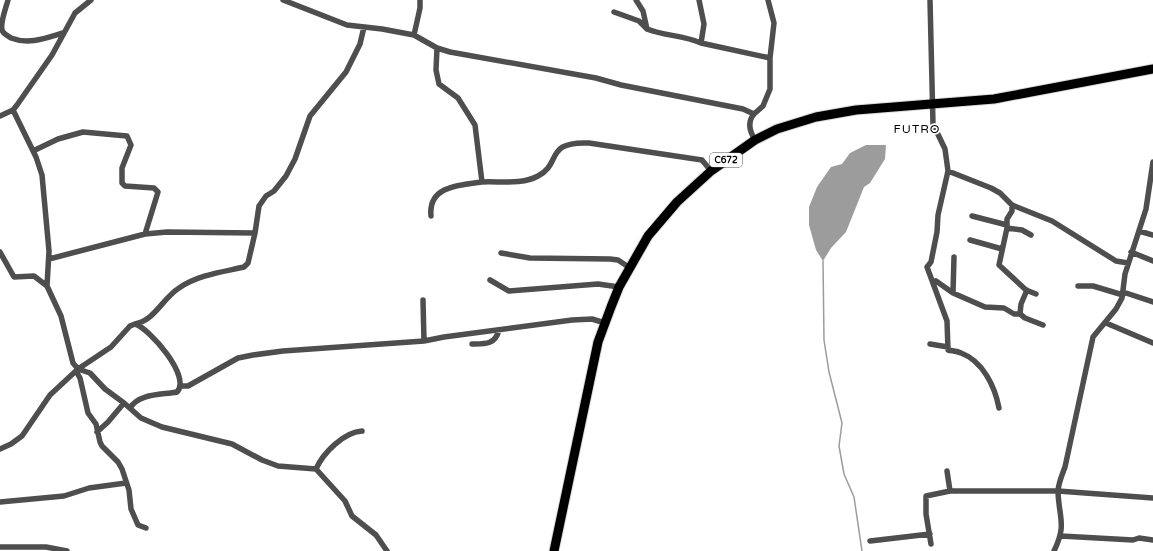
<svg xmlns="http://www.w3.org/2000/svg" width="1153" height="551" font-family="'Varela Round',sans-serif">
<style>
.water{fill:#9c9c9c}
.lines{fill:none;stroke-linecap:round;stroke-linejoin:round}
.stream{stroke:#9c9c9c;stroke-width:1.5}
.primary-casing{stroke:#dbdbdb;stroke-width:11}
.street{stroke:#4e4e4e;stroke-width:5.5}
.primary{stroke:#000;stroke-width:9}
.labels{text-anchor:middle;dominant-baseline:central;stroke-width:3.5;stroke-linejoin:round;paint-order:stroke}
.shield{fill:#fff;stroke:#4c4c4c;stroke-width:1}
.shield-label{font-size:9px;font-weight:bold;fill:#000}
.quarter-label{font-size:12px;letter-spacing:1px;fill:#000;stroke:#fff}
</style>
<rect width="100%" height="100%" fill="#fff"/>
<path class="water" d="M866 145H886L885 159 870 183 864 187 846 232 831 248 823 261 816 250 809 225V207L817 187 831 167 842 164 850 153Z"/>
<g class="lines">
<path class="stream" d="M823 261 824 340 829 372 842 423 839 446 844 474 854 497 862 551"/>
<defs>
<path id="primary" d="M554 551 598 342 611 307 619 287 648 236 677 202 711 171 755 140 777 129 816 117 856 110 994 99 1153 69"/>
</defs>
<use href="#primary" class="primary-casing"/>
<path class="street" d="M8 0C6 8 0 22 2 30 3 34 8 36 11 38 29 45 46 38 63 33
M283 0 347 25 382 29 414 35 437 48 450 52 596 78 621 85 743 109 754 114C747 122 750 132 755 140
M930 0 933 124 945 149 948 171 938 215 937 232 931 262 927 267 947 321 948 350C952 351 957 351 961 353 983 361 995 387 999 408
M614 12 639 21 647 29 643 11 636 0
M647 29C664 36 683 35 701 43L704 24 699 0
M414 35 420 8V0
M701 43 770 58
M437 48 436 70 439 84 458 98 475 125 482 182C499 181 522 185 538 176 562 164 544 141 589 143L702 160 711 171
M13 110 36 157 42 175 49 251 47 286 61 316 73 363 78 369 90 373 105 389 124 403 108 422 97 432
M754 114 763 106 770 89V58L774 23 768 0
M0 116 13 110 17 105 52 55 75 13 91 0
M33 151 58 139 83 132 127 136 131 145 122 168V183L125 186 154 188 158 192 145 234
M948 171 991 188 1000 193 1012 205 1052 221 1116 261 1128 263
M1012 205V211L1007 219V228L999 265 1026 290 1036 294
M431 216C428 186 459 185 482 182
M972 216 1007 225
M1007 228 1022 230 1031 235
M1139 231 1153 235
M970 240 1002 249
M0 252 14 277 34 276 47 286
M1131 252 1153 261
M501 253 530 258 610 259 618 260 630 268
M49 259 145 234 167 232 255 233 259 206 266 196 274 191 286 176 295 159 310 116 346 72 360 44 364 27
M490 280 509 291 598 284 619 287
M936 281 953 293 985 307 1004 308 1014 314H1020
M1078 286H1093L1123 295
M1027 290 1021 304 1020 314 1025 318 1043 325
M1123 292 1153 302
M953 293 954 257
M423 300 424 341 444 337 572 320 592 319 605 323
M1106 323 1153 343
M135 324C155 320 162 299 179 288 198 275 222 272 244 267L248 263 255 233
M472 344C485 344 495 345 499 330
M930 344 948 347
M76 371 80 378 88 413 96 424 100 442 102 446 118 462 122 469 129 490 131 509 138 525 146 528
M180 386H188L238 358 253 355 283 351 424 341
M124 403 141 418 162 427 232 444 262 460 278 466 316 469
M362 431C344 432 323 453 316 469L345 501 352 516 376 535 387 551
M0 449 11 444 22 436 50 395 78 369 111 347 130 326 135 324C149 328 192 377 177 392 162 395 139 393 130 408
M947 471 950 491
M0 502 64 496 89 488 126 483
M1061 536 1133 540 1139 538 1153 540
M870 541 930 534
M931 544 926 514V496L950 491H1058L1153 498
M0 547H46L67 551
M1054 551C1067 525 1059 518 1058 492 1058 484 1062 475 1065 467L1093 337 1116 309 1122 298 1125 274 1146 209 1153 162"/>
<use href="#primary" class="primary"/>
</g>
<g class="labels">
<rect class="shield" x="710" y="153" width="32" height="14" rx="3"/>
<g class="shield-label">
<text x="726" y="160">C672</text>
</g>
<g class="quarter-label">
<text x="917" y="129">FUTRO</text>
</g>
</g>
</svg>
